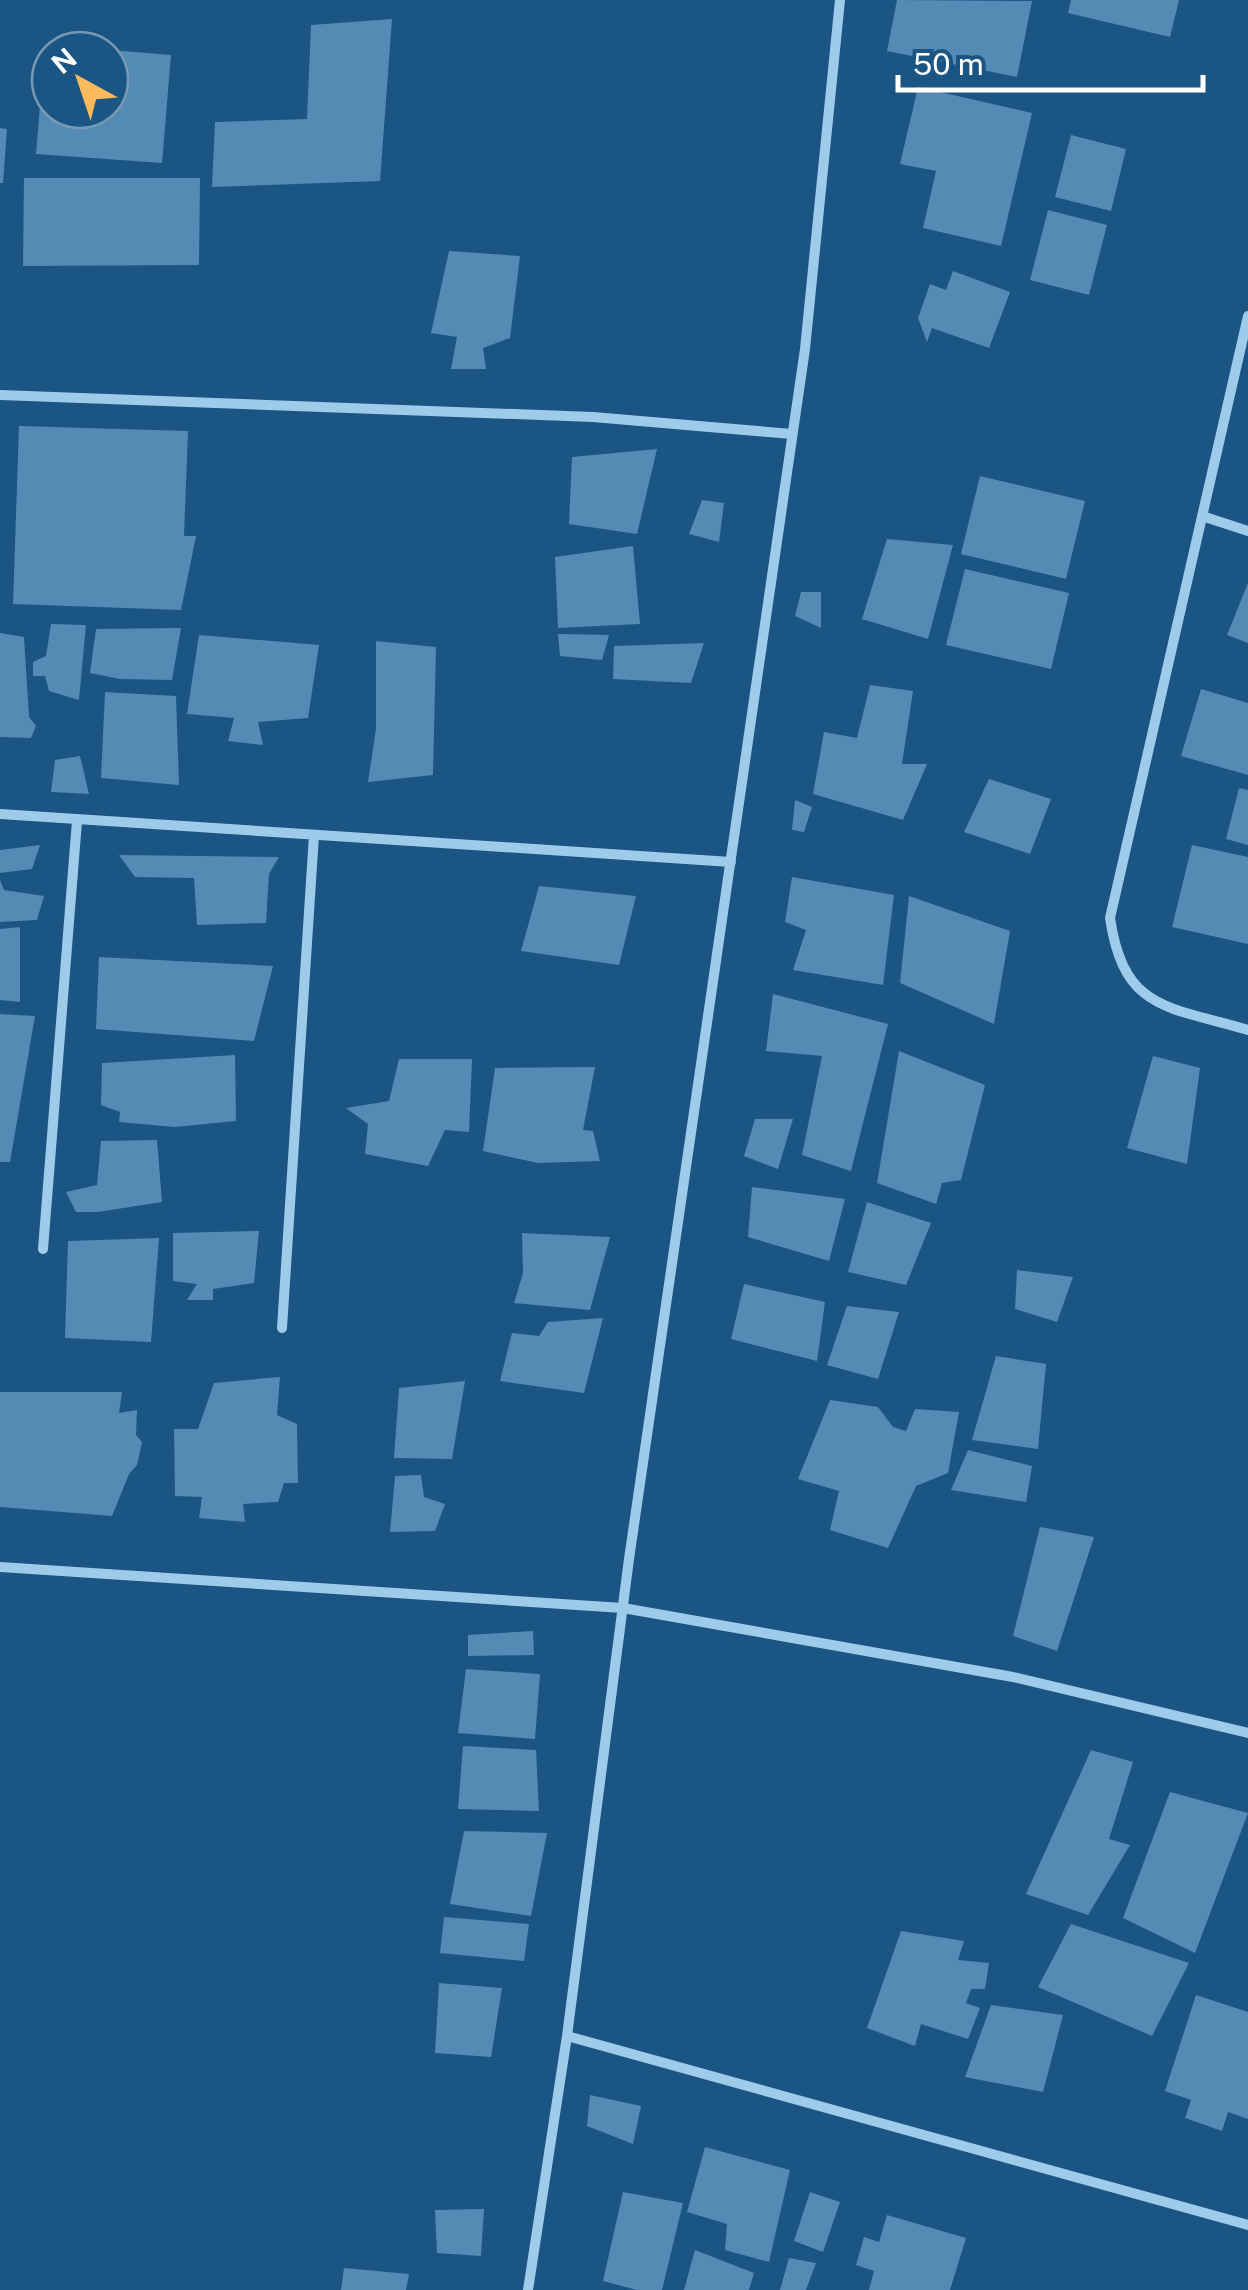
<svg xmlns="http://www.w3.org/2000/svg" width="1248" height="2290" font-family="'Public Sans',sans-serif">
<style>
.building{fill:#548bb4}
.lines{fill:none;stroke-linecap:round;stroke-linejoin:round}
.street{stroke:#9fcbeb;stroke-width:10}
</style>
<rect width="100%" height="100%" fill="#1a5583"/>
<path class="building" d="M897 0 1032 1 1017 77 887 51Z
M1071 0H1179L1170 37 1068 13Z
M392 19 380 181 212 187 215 122 307 119 311 25Z
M45 46 64 47V50H50V110H110V50L171 55 162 163 36 154Z
M918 87 1032 113 1001 246 923 228 936 171 900 164Z
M0 128 7 129 3 183H0Z
M1071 135 1126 149 1111 211 1055 197Z
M24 178H200L199 265 23 266Z
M1048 210 1107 225 1089 295 1030 280Z
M449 251 520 256 510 338 483 348 486 369H451L457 337 431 333Z
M953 271 1010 292 989 348 932 328 927 342 918 318 930 284 946 290Z
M19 426 188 431 184 536H196L181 610 13 604Z
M657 449 637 534 569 524 572 457Z
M980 476 1085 501 1066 579 961 554Z
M702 500 724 503 719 542 689 534Z
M887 539 953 545 928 639 862 619Z
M633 546 640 624 558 628 555 557Z
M965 569 1069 593 1051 669 946 645Z
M1248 583V643L1227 635Z
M801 592H821V628L795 616Z
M51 624 86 625 79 700 49 691 45 676H33V662L46 656Z
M181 628 172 680 120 679 90 673 96 629Z
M0 633 24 637 29 717 36 726 31 738 0 737Z
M558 634 609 635 602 660 560 656Z
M199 635 319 645 308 718 258 722 263 745 228 741 234 718 187 714Z
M376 641 436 647 433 775 368 782 376 729Z
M704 643 691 683 613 679 614 646Z
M870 685 913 691 902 764H927L903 820 813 794 824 732 857 738Z
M1201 689 1248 703V775L1181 756Z
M105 692 176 696 179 785 101 778Z
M80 756 89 794 51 792 55 760Z
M989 779 1051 799 1030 854 964 832Z
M1239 788 1248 790V845L1226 839Z
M795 800 812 807 804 832 792 830Z
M40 845 32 869 0 873V850Z
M1192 845 1248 857V944L1172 927Z
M119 855 279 857 269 874 266 923 197 925 194 878 135 877Z
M792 877 894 895 883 985 793 970 806 930 785 922Z
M0 880 4 890 44 896 37 920 0 922Z
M539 886 636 896 619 965 521 951Z
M909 896 1010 931 994 1024 900 983Z
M20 927V1002L0 1000V929Z
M99 957 273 966 254 1041 96 1029Z
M773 994 888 1024 851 1171 802 1155 822 1056 766 1051Z
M0 1014 35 1016 10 1162H0Z
M899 1051 985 1085 961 1180 942 1183 936 1204 877 1183Z
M235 1055 236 1121 175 1127 119 1122 120 1112 101 1105 102 1063Z
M1153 1056 1200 1068 1187 1164 1127 1148Z
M399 1059H472L469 1132 445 1130 428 1166 365 1154 368 1124 346 1108 389 1101Z
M595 1067 583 1130 593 1131 600 1161 538 1163 483 1151 495 1068Z
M755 1119H793L778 1169 744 1156Z
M157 1140 162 1202 98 1212H76L66 1192 97 1185 101 1141Z
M752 1187 845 1199 829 1261 748 1237Z
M867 1202 931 1223 906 1285 848 1272Z
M259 1231 254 1283 213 1289V1300H187L197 1284 173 1281V1233Z
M522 1233 610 1237 590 1310 514 1303 523 1273Z
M159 1238 151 1342 65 1338 68 1241Z
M1017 1270 1073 1277 1057 1322 1015 1309Z
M744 1284 825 1302 817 1361 731 1339Z
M847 1306 899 1312 878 1379 827 1365Z
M603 1318 584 1393 500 1381 512 1333 539 1336 548 1322Z
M996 1356 1046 1364 1038 1449 972 1440Z
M280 1377 277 1415 297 1424 298 1483H284L278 1502 243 1504 245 1522 199 1518 202 1497 175 1496 174 1429H198L214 1383Z
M465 1381 452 1459 394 1458 399 1388Z
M0 1392H122L119 1413 137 1410 136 1435 142 1442 137 1465 129 1474 112 1516 0 1507Z
M830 1400 878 1407 893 1427 906 1431 915 1409 959 1412 948 1473 916 1486 888 1548 830 1530 839 1491 798 1479Z
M968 1450 1032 1466 1026 1502 951 1490Z
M421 1475 424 1497 445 1504 435 1531 390 1532 395 1476Z
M1040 1527 1094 1537 1057 1651 1013 1636Z
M533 1631 534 1655 468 1656V1635Z
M466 1669 540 1674 535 1739 458 1733Z
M463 1746 536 1750 539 1811 458 1809Z
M1091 1750 1133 1762 1109 1839 1130 1845 1088 1915 1026 1894Z
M1170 1792 1248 1813 1195 1953 1123 1918Z
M464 1831 547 1833 531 1916 450 1904Z
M444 1917 529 1924 524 1961 440 1953Z
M1071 1924 1189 1963 1152 2036 1038 1987Z
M901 1931 964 1941 958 1960 989 1963 985 1989H971L966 2003 980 2008 968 2039 921 2024 915 2046 867 2028Z
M439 1983 502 1988 491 2057 435 2053Z
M1196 1995 1248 2012V2119L1228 2112 1222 2131 1185 2118 1191 2100 1165 2091Z
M991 2005 1063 2015 1043 2092 965 2077Z
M590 2095 641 2106 633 2144 587 2126Z
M705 2147 790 2170 769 2262 725 2250 727 2224 687 2212Z
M623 2192 683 2203 662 2290H637L603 2281Z
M810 2192 840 2202 823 2252 794 2241Z
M484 2209 481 2256 437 2253 435 2210Z
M887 2215 966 2238 950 2290H869L874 2271 856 2265 864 2237 879 2242Z
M695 2250 754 2273 749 2290H684Z
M789 2258 816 2263 806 2290H780Z
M344 2268 409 2274 406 2290H341Z"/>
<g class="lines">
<path class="street" d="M1248 316 1110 918C1124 1012 1169 1006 1248 1030
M0 395 593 417 792 434
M1202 516 1248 531
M0 814 731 862
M43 1249 77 821
M282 1328 314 835
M0 1567 623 1608 1013 1677 1248 1733
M567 2036 1248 2225
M528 2290 567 2036 629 1559 805 349 840 0"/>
</g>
<g transform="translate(80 80) rotate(320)"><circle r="48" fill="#1a5583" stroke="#7699b5" stroke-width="2.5"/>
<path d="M0-8L18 38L0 25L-18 38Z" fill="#fdba5a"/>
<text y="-15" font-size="28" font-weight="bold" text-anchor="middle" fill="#ffffff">N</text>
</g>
<path d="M898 75v15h305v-15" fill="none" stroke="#ffffff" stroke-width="5"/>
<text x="913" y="75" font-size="30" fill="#ffffff" stroke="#1a5583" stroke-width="8" paint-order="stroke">50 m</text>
</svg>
